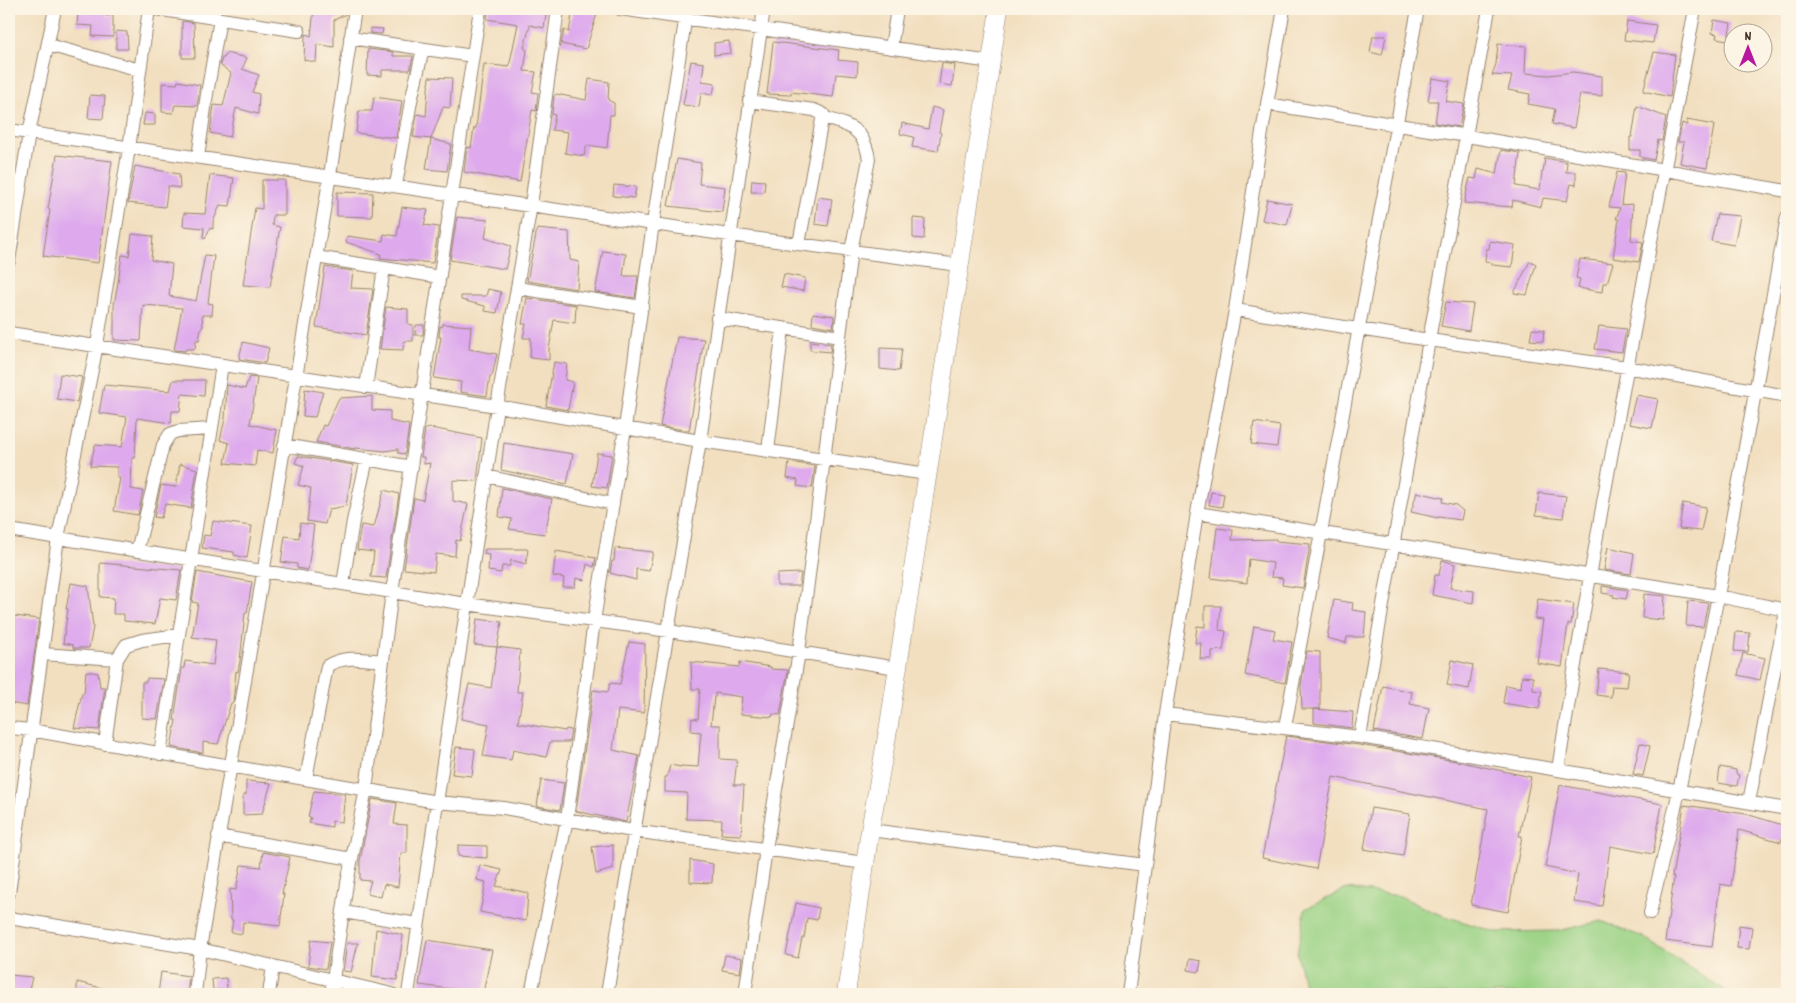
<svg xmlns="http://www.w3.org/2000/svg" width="1796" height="1003" font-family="Dekko,sans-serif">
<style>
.green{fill:#9ad284;stroke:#6a7e51}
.building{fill:#deaaed}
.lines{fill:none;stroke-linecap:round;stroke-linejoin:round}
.street-casing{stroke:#96846f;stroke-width:14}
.secondary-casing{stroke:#96846f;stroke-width:19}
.street{stroke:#fff;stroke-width:12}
.secondary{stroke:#fff;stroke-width:18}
</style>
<rect width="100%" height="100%" fill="#fcf5e5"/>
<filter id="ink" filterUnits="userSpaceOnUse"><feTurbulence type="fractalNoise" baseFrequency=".02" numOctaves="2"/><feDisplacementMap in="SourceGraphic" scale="10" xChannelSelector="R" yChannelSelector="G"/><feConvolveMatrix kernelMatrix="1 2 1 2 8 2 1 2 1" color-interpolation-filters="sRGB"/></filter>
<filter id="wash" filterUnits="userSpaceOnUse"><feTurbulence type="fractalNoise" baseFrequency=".0096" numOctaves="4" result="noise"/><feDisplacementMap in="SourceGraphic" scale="20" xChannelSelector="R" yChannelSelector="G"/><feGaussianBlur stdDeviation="1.12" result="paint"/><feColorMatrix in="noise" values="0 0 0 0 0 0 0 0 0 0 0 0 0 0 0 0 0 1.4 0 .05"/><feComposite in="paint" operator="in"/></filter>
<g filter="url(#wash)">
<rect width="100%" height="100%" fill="#f2dfc0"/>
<path class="green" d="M1347 889 1400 896 1433 912 1495 932 1558 931 1601 921 1643 937 1729 994H1306L1297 954 1305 909Z"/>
<g id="blocks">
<path class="building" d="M78 9H107L106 16 113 15V37L92 36 93 26 77 25Z
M314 9H347L346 14 334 20V47L317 44 316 62 304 60 305 36 306 34 311 36Z
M488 9H547L544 28 530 25 524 48 527 50 524 71 536 72 532 92 538 93 536 111 532 110 520 182 464 172 467 147 471 148 474 128H476L484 64 509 67 518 24 487 19Z
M573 10 597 14 586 49 561 44 564 30 569 32Z
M1714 20 1731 23 1728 40 1716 38 1717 34 1712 33Z
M182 21 194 23 195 58H182Z
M1627 21 1656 25 1653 43 1624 40Z
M370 28 383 29 382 34 370 33Z
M116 31 127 32 128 49H116Z
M1373 36H1386L1382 55 1370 52Z
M729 41 731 53 714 55V43Z
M773 42 839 50 838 60 858 62 857 76 836 74 833 97 791 92V95L767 94Z
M1498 44 1526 46 1525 73 1549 75 1573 72 1602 76V96L1580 94 1574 128 1552 124 1555 109 1528 104 1530 94 1508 90 1512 76 1492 75 1496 64Z
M368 49 393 52V56H413L410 70H382V76L367 75Z
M1654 52 1675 55 1670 97 1643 91Z
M226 53 247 58 242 69 259 75 252 92 259 94 258 114 236 108 230 137 210 133 214 105 223 106 231 73 220 65 222 58H224Z
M691 61 704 63 702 81 715 83 713 95 701 93 699 107 683 105Z
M942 63 955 65 952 86 939 84Z
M429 77 452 78 450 108 443 107 431 139 413 137 417 114 426 116Z
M1432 78 1450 81 1446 101H1445L1464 104 1459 127 1435 123 1438 101H1428Z
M589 79 609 82 608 100 614 103V115H610L607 148 587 145 584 156 565 153 568 132 552 130 555 115 552 114 554 96 556 94 586 100Z
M178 81 200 85 197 106 175 105 173 113 162 112V83L177 84Z
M90 95 105 96 103 119 88 118Z
M374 97 402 101 396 138 356 133 359 111H372Z
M1637 106 1666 117 1662 141 1658 140 1654 160 1640 157V150H1630V137H1632Z
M932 107 943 110 939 132 941 133 938 151 912 147 914 137 900 134 902 123 928 129Z
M145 113 155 114V125H143Z
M1687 120 1714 125 1707 168 1680 163 1684 142H1678L1682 123 1687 125Z
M431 139 451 144 447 171 426 169Z
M1501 150 1520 153 1516 186 1540 190 1542 172H1543L1545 158 1567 162 1566 172H1576V185L1571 184 1567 201 1543 198 1541 207 1513 200 1512 207 1464 203 1470 178 1476 179 1478 169 1497 174Z
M57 155 112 161 98 263 43 256 50 210 48 209Z
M677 159 701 163 699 184 725 187 722 212 668 206Z
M135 166 179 174 180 188 168 186 165 207 128 203Z
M1617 172 1625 173 1621 205 1633 204 1631 240 1643 242 1639 262 1613 258 1619 219H1616L1620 208 1609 207Z
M210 175 234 178 230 206 220 205 213 222V229L210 228 205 239 203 238 204 228 183 226 184 213 205 214Z
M262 180H285V215H273L272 225 280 227 270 287 243 285 255 208 262 209Z
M752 180 765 181 764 192H751Z
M614 185 636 187 634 198 613 196Z
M337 192 373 193 372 217 337 216Z
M818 197 832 199 828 226 815 224Z
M1267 199 1292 204 1287 225 1262 220Z
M402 207 428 210 424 225 439 227 433 263 380 258 381 254 346 242 347 236 383 241 384 234 397 236Z
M1717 214 1740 216 1734 245 1711 241Z
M457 217 488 220 485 238 511 246 505 269 450 260Z
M913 218 925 219 924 239 913 238Z
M537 229 569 232 570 260 579 262 577 289 527 281Z
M132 234 153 236 151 260 172 264 169 296 196 301 205 255 214 256 208 303 213 304 212 315H202L203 327 201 328 199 340H196L195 349H186L185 351 174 350 182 308 143 305 141 341 114 340V305L119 276 122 255 129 256Z
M1490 241 1515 245 1512 267 1492 265V263L1485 262 1486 249H1489Z
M603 251 626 254 623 276H638L635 298 595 292Z
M1580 259 1613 263 1607 283H1603L1602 292 1578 288 1580 279 1576 278Z
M1530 261 1536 264 1527 295 1514 293Z
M325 267 353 271 351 288 373 289 366 335 316 327Z
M784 274 805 278 803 291 781 287Z
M488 289 501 292 497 313 485 311V306L461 300V296H486Z
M527 298 576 305 575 323 554 320 549 349V360L530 358 531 338H523L526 324H522Z
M1446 302 1473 304 1469 331 1441 326Z
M386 307 408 309V324L413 325V341H404L403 350 380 349Z
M813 313 834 316 833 328 812 324Z
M443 324 471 326 469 349 497 354 492 376H490L487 396 460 392 461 382 434 378 441 337H439L440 326 442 327Z
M416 325H424L423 335H415Z
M1599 326 1626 329 1622 352 1595 349Z
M1532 329 1544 330 1543 341 1530 340Z
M677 337 704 339 689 431 660 426Z
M810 341 831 344 830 352 810 350Z
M243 342 269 348 265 363 239 359Z
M880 348 902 349 899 371 880 369Z
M554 362 567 364 565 380 573 382 568 410 546 406Z
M60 374 82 377 77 402 57 399Z
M249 377 257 378 250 424 277 430 273 453 257 450 255 466 225 463 229 443 220 440 225 419 227 385 245 389Z
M173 380H205L204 396 182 394 180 411H172L171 423 137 418 135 458H132L131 489 143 491 138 515 114 511 120 478H117V467L90 466 95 445 122 447 127 417 99 413 104 385 170 391Z
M305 389 323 392 315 417 303 416Z
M1636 395 1658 399 1652 428 1629 424Z
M372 396V410L390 411V421L409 425 405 454 398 453V449L385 451 355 448V449L316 442 323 425 326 426 339 398Z
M1254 422 1280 426 1277 447 1251 444Z
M431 428 482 438 477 481 453 480V501L468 504 460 541 456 540 455 556 436 554 434 572 404 569 414 498 423 500 430 463 424 464V457H421L425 429Z
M504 443 573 454 567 484 501 470Z
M597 453 612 455 607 488 592 486Z
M298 456 353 465 346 506 329 509 325 524 307 521 311 488 298 485 304 466 295 463Z
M789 462 815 466 812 488 797 486 798 480 787 478Z
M180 464 197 469 191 508 165 504 161 518 154 517 161 485 176 487Z
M502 488 552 499 545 534 509 529 512 519 499 517Z
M384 490 399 494 386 578 371 577 374 552 357 550 361 525 374 527Z
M1211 492 1224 494 1222 507 1209 505Z
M1417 492 1443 498 1442 502 1456 505 1463 511 1461 520 1438 517V518L1411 512Z
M1539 493 1566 496 1563 518 1536 515Z
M1683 503 1706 507 1701 531 1679 529Z
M213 521 252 526 247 558 234 555V552L202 548 204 535 210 536Z
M300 523 314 525 308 570 297 568V564L281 562 285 536 299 538Z
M1217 528 1233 530 1232 540 1276 539V541L1310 544 1303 588 1282 585 1283 578 1271 577 1273 563 1249 559 1247 583 1211 578Z
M1608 547 1634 553 1631 574 1604 570Z
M615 548 653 552 649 571 636 569V580L610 573 612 561H614Z
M485 549H528L526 564 511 560 510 566H502L501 573 488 571 489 555 484 554Z
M556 551 596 558 594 567 587 564 584 580 576 578 575 587H563L564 578 553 576Z
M1442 560 1455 564 1450 588 1474 591 1473 603 1432 595 1435 575H1439Z
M100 563 181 570 176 600 160 598 155 624 124 621V614H113L114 598 100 597Z
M197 572 252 582 247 613H245L240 661 238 672 236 671 233 703H231L218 744 203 742V753L171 747 176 720H174L182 668H184L185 661 213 665 216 640 192 637 198 603 192 602Z
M801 573 799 586H777V574Z
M71 583 88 586 93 627 89 648H73V645L63 643 68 609H66Z
M1602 586 1628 590 1626 599 1613 597 1614 595 1602 593Z
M1644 594 1665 596 1663 620 1642 618Z
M1538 599 1574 604 1571 624H1568L1562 667 1537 663 1543 620 1535 619Z
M1334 600 1353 603 1352 610 1366 612 1364 637H1347L1346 643 1327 638Z
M1688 601 1708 603 1703 627 1686 626Z
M1205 606H1221L1219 630 1226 631 1223 650 1212 651V659H1200L1201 643H1195L1197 626 1205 627Z
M14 616 39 619 27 706 9 703V645Z
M477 619 502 622 497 647 474 645Z
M1254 626 1275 630 1273 639 1292 642 1285 683 1245 675Z
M1736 632 1750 633 1748 652 1734 651Z
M629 642 645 644 644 713 618 710 613 750 639 756 626 822 576 811 593 690 608 692 610 683 620 684Z
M497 647 520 650 517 692H523L518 723 565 731 566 729 571 730 569 742H550L546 757 513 750 511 760 483 756 489 724 461 719 469 684 491 688Z
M1307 651 1320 652V709H1302L1301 685Z
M1743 653 1765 658 1760 680 1738 675Z
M1452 660 1473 665 1469 689 1447 685Z
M691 662 739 667 740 662 771 667V669L788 670 780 715 773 714 772 717 740 714 742 697 715 693V697H714L711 725H720V759L737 760 734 785H744L741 835 721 834 722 820 686 819 687 793 665 792V777H667L670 765 681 767V766L698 767 701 732 691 731 692 718 698 719 700 689H692Z
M1599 669 1629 672 1627 687 1612 686 1611 697 1596 695Z
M86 671 98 673 100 687H105L99 730 74 728 82 693H84Z
M1522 676 1533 677V690L1542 691 1539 709 1503 703 1506 685 1521 688Z
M147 678 164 679 157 719 142 718V682H146Z
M1383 686 1412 692 1410 704 1429 708 1423 739 1374 731Z
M1314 709 1353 712 1352 728 1314 723Z
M1286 736 1359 745 1456 761 1531 777 1519 836H1522L1508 912 1471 905 1488 809 1333 777 1316 869 1262 858Z
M1640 743 1650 746 1643 776 1633 774Z
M456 747 475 749 472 776 452 774Z
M1720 767 1736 770V774L1739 775 1737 786 1718 783Z
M541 780 564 783 560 810 537 806Z
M246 781 271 783 262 814 243 815V795H246Z
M1560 785 1662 804 1653 854 1610 846 1602 906 1574 902 1578 874 1545 867Z
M314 791 345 794 342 822 332 821V827L309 823 311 817H308Z
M372 799 397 803 394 824 407 825V853H401L398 887 384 884 381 897 367 894 371 881 360 880V861Z
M1684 805 1746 814 1786 826 1781 842 1739 830 1731 886 1720 884 1712 947 1665 941 1674 877H1672Z
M1371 808 1410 814 1403 856 1364 849Z
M458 845 487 846V858L458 856Z
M613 845V869L596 874 592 847Z
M263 852 290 857 282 894H284L280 926 243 922 242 934 231 932 233 920H231L230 889 236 890 241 865 261 867Z
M690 860 713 864 712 883 690 882Z
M480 865 502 870 496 886 528 893 526 921 480 912 486 882 477 880Z
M796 903 819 908 817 920 807 918 804 938H802L798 958 786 955Z
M1739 925 1752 927 1749 949 1737 948Z
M376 929 403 935 397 980 372 977Z
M311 940 330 942 326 969 308 966Z
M427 940 492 950 483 993 419 985Z
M347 943H358L351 972 343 971Z
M725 955 742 958 740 973 722 970Z
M1190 959 1201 961 1199 972 1188 970Z
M161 972 189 976 187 994H158Z
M9 975 32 977 28 994H9Z
M226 978 227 990H213L212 979Z
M77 982 110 990V994H77Z"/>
</g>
</g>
<g filter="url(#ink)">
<use href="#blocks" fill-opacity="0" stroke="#96846f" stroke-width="1"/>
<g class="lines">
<defs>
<path id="street" d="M156 9 299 31
M620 9 991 62
M1695 9C1647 262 1598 515 1558 770L1787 809
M350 38 473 56
M48 45 140 70
M891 48 897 9
M749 101 814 110 823 114 799 244
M1267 104 1467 136 1787 191
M9 130 729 235 959 265
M198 157 207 94 220 19
M396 185 411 101 423 49
M316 257 440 277
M9 261 29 133 55 9
M517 288 642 307
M1235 310 1429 340 1627 367 1787 396
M717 318 840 337
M9 333 497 406 700 441 927 474
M366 387 384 268
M284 445 412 467
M768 451 783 328
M486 476 613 504
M1197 513 1718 596 1786 610
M9 530 466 604 669 631 897 668
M137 551 163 445 170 434 178 431 212 429
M343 584 353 521 367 459
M42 654 117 659 105 744
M117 659 126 645 142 640 179 635
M1165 714 1360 737 1558 770
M1285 727 1418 9
M9 728 31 730 230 766 437 802 504 808 633 831 865 863
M1360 737 1429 340 1489 9
M160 754 222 365
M306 779 327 666C344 655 364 659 383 661
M1749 802 1787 606
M870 830 1145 865
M218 836 352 859
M9 893 58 538 97 345 129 148 149 9
M343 912 418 924
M1650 913 1679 791 1718 596 1787 217
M9 918 200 949 392 994
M195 994 200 949 330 175 355 9
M269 994 273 966
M331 994 347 883 366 789 392 592 480 9
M408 994 497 406 531 205 558 9
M531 994 567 819 594 621 625 428 653 223 687 9
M607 994 700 441 764 9
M745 994 766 849 799 652 851 251 869 159C864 128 850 126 823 117
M1128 994 1165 714 1197 513 1235 310 1262 132 1284 9"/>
<path id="secondary" d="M846 994 870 830 889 725 999 9"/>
</defs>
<use href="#street" class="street-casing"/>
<use href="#secondary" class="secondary-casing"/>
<use href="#street" class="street"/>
<use href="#secondary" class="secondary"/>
</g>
</g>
<rect width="1796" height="1003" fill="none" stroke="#fcf5e5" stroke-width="30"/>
<g transform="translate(1748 48)"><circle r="24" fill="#fcf5e5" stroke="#afa495"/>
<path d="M0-4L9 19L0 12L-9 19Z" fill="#b5179e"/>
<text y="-8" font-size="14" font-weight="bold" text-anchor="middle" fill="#3b2a1e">N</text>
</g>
</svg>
